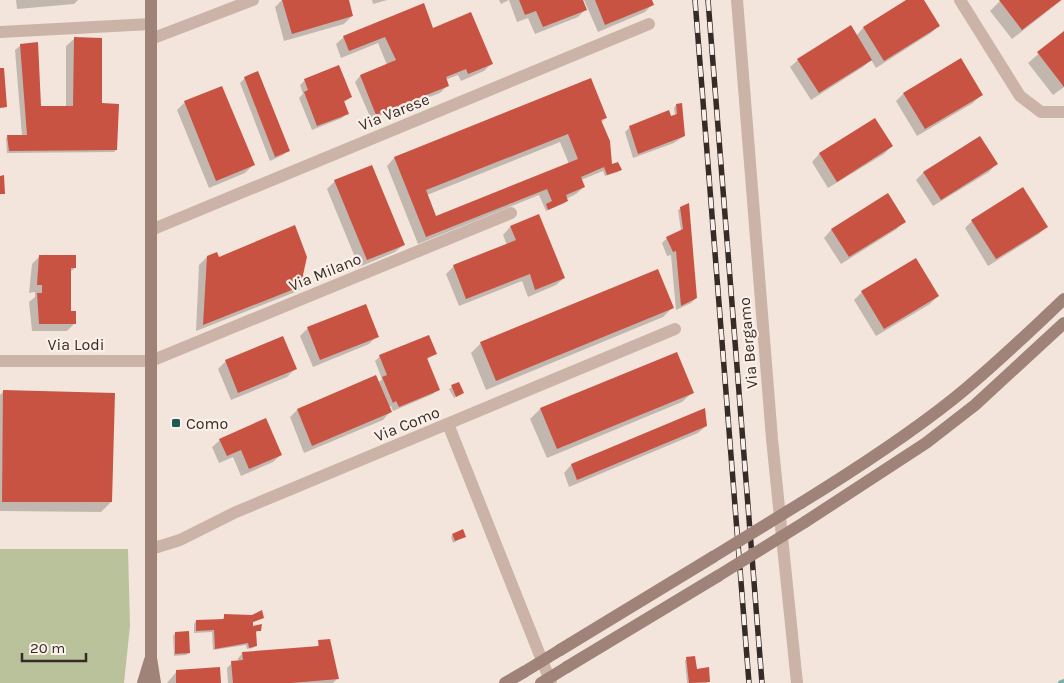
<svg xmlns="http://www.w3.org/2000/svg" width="1064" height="683" font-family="Karla,sans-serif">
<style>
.green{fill:#bac29b}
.shadow{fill:#0003;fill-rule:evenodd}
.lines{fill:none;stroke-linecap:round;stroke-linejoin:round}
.stream{stroke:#79b0ac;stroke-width:6}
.building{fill:#c95343;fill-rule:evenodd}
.street{stroke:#cbb3a7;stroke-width:12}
.secondary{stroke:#9f8278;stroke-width:12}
.rail-casing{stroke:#372b28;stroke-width:5.5}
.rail{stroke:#faf0e8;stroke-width:4;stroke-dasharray:11;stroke-linecap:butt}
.secondary-bridge{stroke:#9f8278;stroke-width:12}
.poi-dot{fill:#1c5a57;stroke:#faf0e8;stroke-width:2}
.labels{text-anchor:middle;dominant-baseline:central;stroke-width:4.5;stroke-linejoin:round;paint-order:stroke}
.street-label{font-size:16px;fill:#372b28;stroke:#faf0e8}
.poi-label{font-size:16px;fill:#372b28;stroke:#faf0e8;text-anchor:start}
</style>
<rect width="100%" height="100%" fill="#f3e5db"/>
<path class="green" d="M0 549H128L130 626 124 683H0Z"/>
<path class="shadow" d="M16 0H78L74 4 17 9Z
M282 0H347L352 16 344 24 284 41 275 7Z
M372 0H387L373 4Z
M499 0H582L586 9 578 17 535 34 528 18 517 22 509 0 501 4Z
M584 0H651L653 4 645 12 598 32Z
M908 0H923L939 25 931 33 876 68 871 60 863 67 811 100 790 67 798 60 856 36 863 28Z
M1001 0H1062L1012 39 990 11Z
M433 29 491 64 484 71 461 81 458 75 445 80 447 86 440 93 371 119 355 82 360 76 387 65 378 43 341 58 336 44 344 37Z
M1064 32V87L1053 95 1028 63Z
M74 39 101 104 116 150 114 152 7 153 6 138 8 136H22L15 50 21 45 40 108 66 107V46Z
M245 78 289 150 283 155 270 161 240 83Z
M305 80 351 97 343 103 347 113 342 118 312 130 299 98 303 94 300 85Z
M903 94 981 95 973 103 917 136 896 101Z
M185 102 253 165 245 173 209 188 177 110Z
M676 105 684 136 674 143 633 158 625 132 630 127 675 116 674 108Z
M605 118 601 123 606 168 620 170 618 172 605 176 603 171 581 180 584 187 576 194 566 199 565 203 546 211 539 195 418 244 387 166 394 158 411 152ZM560 142 569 164 435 217 427 195Z
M875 120 892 146 884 154 828 188 812 162 819 154Z
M996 164 989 172 933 206 916 180 924 172Z
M335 181 403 245 395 252 359 267 327 189Z
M888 195 904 221 897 229 841 264 824 238 831 230Z
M681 208 696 298 691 303 676 310 671 255 667 256 662 243 667 238 681 231 678 210Z
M972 221 1047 226 1039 234 988 266 965 228Z
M510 227 564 278 556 285 528 297 522 281 459 306 446 274 454 266 507 245 503 235Z
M40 256 75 268 70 272V312L75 323 67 331H32L29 302 35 297V292L29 293 32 264Z
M207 257 302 275 306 283 298 291 196 331 199 265Z
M915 259 938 296 930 304 876 336 854 300 862 292Z
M673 307 663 317 486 390 471 353 481 343Z
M308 328 377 336 369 344 313 367 300 336Z
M676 353 692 393 682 402 547 458 530 419 540 409Z
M435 354 426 360 438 389 433 394 393 411 391 406 388 407 390 412 383 420 304 453 290 417 297 410 378 383 382 379 375 361 380 356Z
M226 361 295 369 287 377 231 400 218 369Z
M458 384 462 393 454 398 449 389Z
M4 391 111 502 101 512 0 511V395Z
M704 410 706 426 698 433 569 487 564 473 571 465Z
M220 440 281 455 273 462 241 476 233 457 219 463 212 447Z
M453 535 465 536 453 543 451 537Z
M225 615 263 617 251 623 252 627 260 630 255 633V645L253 648 247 649 246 645 213 650 212 632 194 633V624L196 621 222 620Z
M175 633 189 653 186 655 174 656 173 636Z
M319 641 337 679 333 683H228L227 668 232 663 238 662V658L243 653 317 648Z
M687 658 695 670 709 681 707 683H687L685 661Z
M177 671 220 683H167Z"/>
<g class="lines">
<path class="stream" d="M1061 683 1064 682"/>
</g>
<path class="building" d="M282 0H349L353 16 292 34Z
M519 0H583L587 10 543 27 536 11 525 15Z
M595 0H652L654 5 605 25Z
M906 0H924L940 26 884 61 863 27Z
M999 0H1061L1022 30Z
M424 3 433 28 471 12 493 64 468 74 466 69 446 77 449 86 376 115 360 75 396 60 385 37 349 51 343 36Z
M851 25 872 60 819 93 797 59Z
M1064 31V87L1037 52Z
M74 37 102 38V103L119 104 117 150 9 151 7 135H27L20 44 38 42 41 106H73Z
M961 58 983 95 925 129 903 93Z
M339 65 352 97 344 101 349 114 317 126 304 92 308 90 304 79Z
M0 68H4L7 107 0 108Z
M258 71 290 151 275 157 244 77Z
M591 78 607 118 601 120 610 141 612 164 618 162 622 170 607 175 604 167 581 177 585 187 566 195 568 201 548 210 546 204 552 201 547 189 426 237 394 157ZM568 134 578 159 436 216 426 190Z
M222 86 255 165 216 181 184 101Z
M682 103 685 136 638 154 629 126 669 110 671 116 677 114 676 104Z
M875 118 893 146 837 182 819 153Z
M980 136 998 164 941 200 923 172Z
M372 165 405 245 367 260 334 180Z
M4 175 5 194H0V176Z
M1023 187 1048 227 996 259 971 220Z
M888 193 906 222 849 257 831 229Z
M689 203 697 298 681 306 676 251 673 252 666 237 683 229 680 207Z
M539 214 565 278 535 290 530 274 466 299 453 265 516 240 510 226Z
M295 225 307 257 303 275 307 284 203 325 207 256 217 252 219 257Z
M39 255H76V268H71V311H76V324H39L37 293H42V285H37Z
M916 258 939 296 884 329 861 291Z
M658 269 674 308 496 381 480 342Z
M366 304 379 337 320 360 307 327Z
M429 335 437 354 427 358 440 390 399 407 396 401 393 403 382 377 387 375 379 355Z
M283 336 297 369 238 393 225 360Z
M677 352 694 393 557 449 540 408Z
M376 375 392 412 312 446 297 409Z
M459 382 464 393 456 397 451 385Z
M3 390 115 393 112 502H2Z
M705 408 707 426 577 480 571 464Z
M266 418 282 455 249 469 241 450 227 456 219 439Z
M463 529 466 537 455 541 452 534Z
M262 610 264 618 253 622V626L262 624 261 631H256L257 646 249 648 248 643 215 649 214 630 196 631V620L224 619V614L252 615Z
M189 631 190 653 175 654V632Z
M330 639 339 679 291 683H233L231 661 243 660 242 652 319 646 318 640Z
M695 656 697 669 709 667 710 682 689 683 686 657Z
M220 667 221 683H176V670Z"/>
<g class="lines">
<path class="street" d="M737 0 772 439 797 683
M960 0 1020 96 1041 112H1064
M0 32 151 24
M151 39 253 0
M151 230 649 24
M0 361H151L511 213
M448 424 551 683
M151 549 180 540 236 512 675 329"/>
<path class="secondary" d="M151 0V658L155 683
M801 503C853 471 904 438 952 400 991 369 1027 334 1064 299
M805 522 926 443 975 405 1064 323
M560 650 713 557
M567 667 718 576
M143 683 150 660
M505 683 524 672"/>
<defs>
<path id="rail" d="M695 0 749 683
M708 0 762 683"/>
</defs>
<use href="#rail" class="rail-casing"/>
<use href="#rail" class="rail"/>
<path class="secondary-bridge" d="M713 557 801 503
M718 576 805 522
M524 672 560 650
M541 683 567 667"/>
</g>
<rect class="poi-dot" x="171" y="418" width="10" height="10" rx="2.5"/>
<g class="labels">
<g class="street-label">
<text transform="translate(394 112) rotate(-22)">Via Varese</text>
<text transform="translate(325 272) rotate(-22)">Via Milano</text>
<text transform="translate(748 343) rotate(-95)">Via Bergamo</text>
<text x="76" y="344">Via Lodi</text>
<text transform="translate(407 424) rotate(-22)">Via Como</text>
</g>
<g class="poi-label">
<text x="186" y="423">Como</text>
</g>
</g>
<path d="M22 653v8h64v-8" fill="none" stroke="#372b28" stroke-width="2.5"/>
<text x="30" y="653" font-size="15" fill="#372b28" stroke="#faf0e8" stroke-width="4" paint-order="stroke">20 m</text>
</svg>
